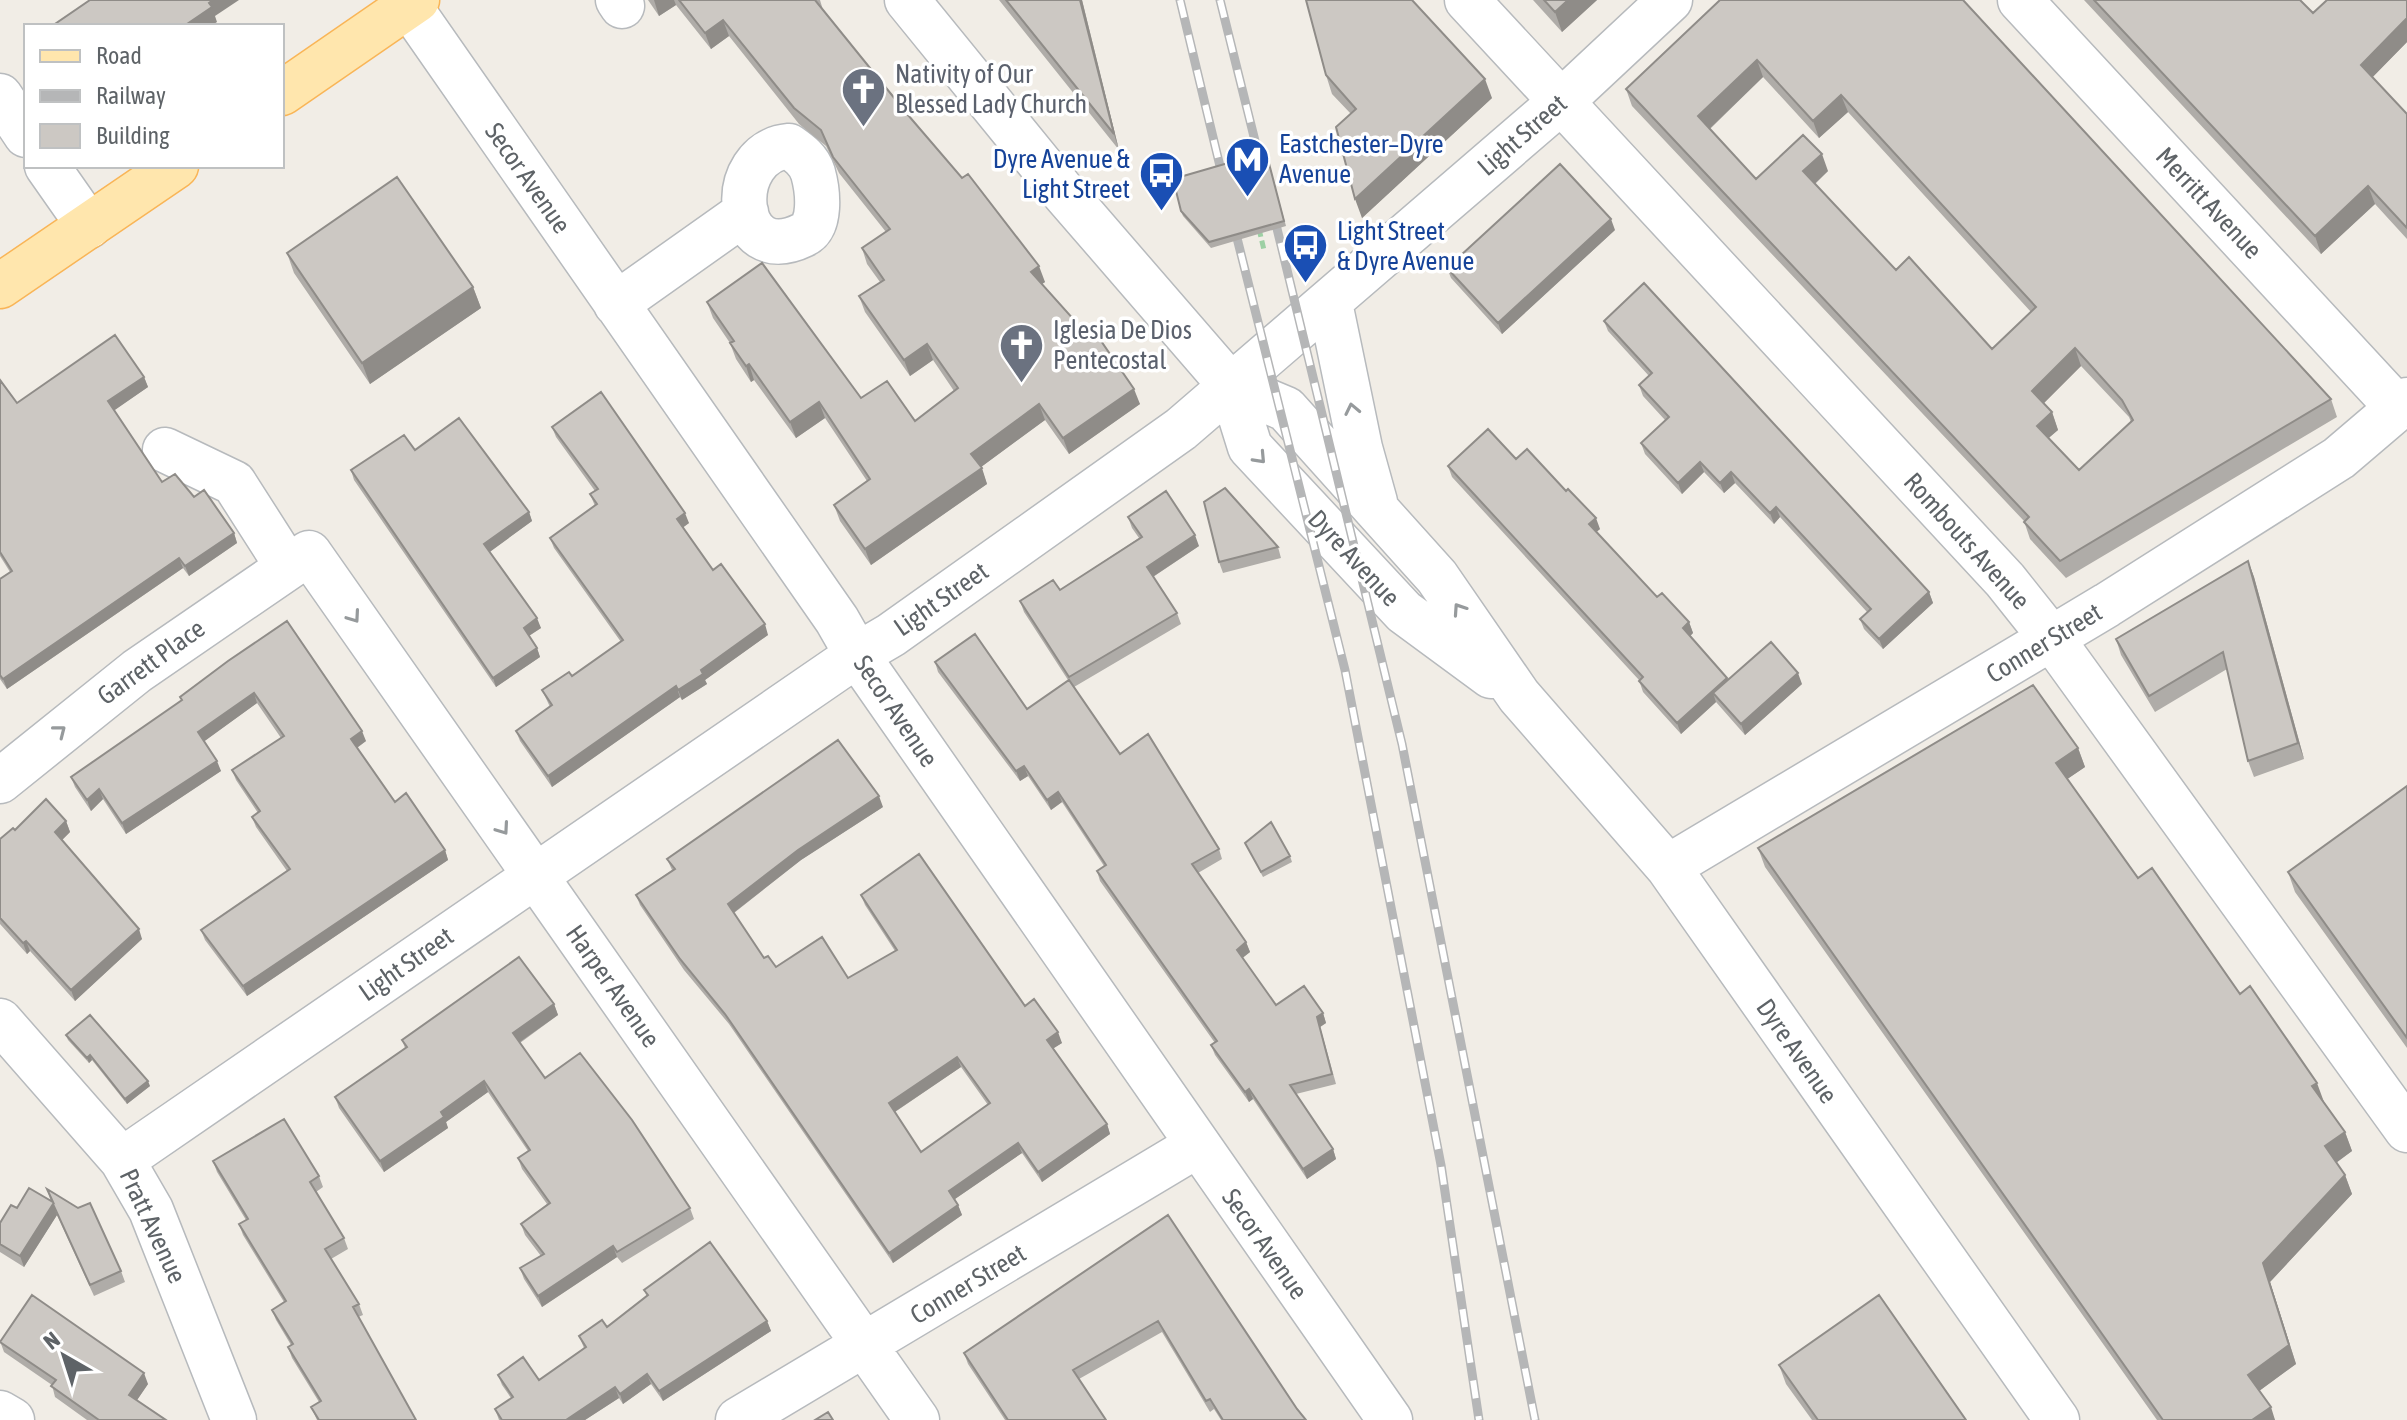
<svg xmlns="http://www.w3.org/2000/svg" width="2407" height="1420" font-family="'Asap Condensed',sans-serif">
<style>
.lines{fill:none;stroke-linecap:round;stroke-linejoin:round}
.minor-casing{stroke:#b7babd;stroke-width:47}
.major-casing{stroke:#f9b557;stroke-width:47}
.path{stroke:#9dd0a4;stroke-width:5;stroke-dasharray:8 4;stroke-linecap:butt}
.minor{stroke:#fff;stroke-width:44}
.major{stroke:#ffe6ad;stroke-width:44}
.rail-casing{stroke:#b5b6b7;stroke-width:9}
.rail{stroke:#fff;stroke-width:6;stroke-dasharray:18;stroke-linecap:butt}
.wall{fill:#afaca8;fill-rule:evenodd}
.shaded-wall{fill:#8f8c88}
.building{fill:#ccc8c3;stroke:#8f8c88;stroke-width:2;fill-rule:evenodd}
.oneway{stroke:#969a9c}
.labels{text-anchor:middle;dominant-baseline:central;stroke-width:7;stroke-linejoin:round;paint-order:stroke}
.worship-label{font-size:26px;fill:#5b616d;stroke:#fff;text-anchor:start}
.street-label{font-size:26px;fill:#5e6367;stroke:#fff}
.transit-label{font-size:26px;fill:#164399;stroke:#fff;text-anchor:start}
</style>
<rect width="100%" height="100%" fill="#f1ede6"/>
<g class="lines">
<defs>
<path id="minor" d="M405 0 837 620 857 655 1390 1420
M618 0 622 6
M907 0 1064 193 1231 386 1250 447 1404 612 1491 676
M1467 0 2005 580 2052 639 2407 1130
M2020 0 2397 407
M0 96 26 135
M789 146C799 153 809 160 813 173 818 191 822 227 803 235 731 270 724 152 789 146Z
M47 166 89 226
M1330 303 1360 448 1375 502
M616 304 746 212
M1231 386 1286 409 1437 577 1519 696 1668 867 2057 1420
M165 450 234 483 287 566
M0 781 137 671 309 553 917 1420
M1668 867 2107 605 2339 458 2407 400
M0 1021 122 1160 151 1210 234 1420
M122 1160 857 655 891 635 1181 429 1563 100 1670 0
M0 1413 12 1420
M738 1420 1196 1146"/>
<path id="major" d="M282 93 417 0
M0 286 176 166"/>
</defs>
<use href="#minor" class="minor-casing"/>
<use href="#major" class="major-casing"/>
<path class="path" d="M1259 229 1264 250"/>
<use href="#minor" class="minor"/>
<use href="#major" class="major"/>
<defs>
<path id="rail" d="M1180 0 1225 187
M1220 0 1264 177
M1272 208 1402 744 1535 1420
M1232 218 1345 670 1441 1165 1479 1420"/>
</defs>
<use href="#rail" class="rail-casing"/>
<use href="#rail" class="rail"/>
</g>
<path class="wall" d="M648 0H820L823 10 1045 282 1042 284 1140 404 1069 454 1045 420 981 467 987 484 871 565 840 521 834 505 867 481 825 418 796 438 754 380 751 382 736 359 730 343 713 318 707 302 861 398 915 421 954 391 933 360 910 376 865 312 859 296 880 282 867 264 862 248 886 232 839 173 826 146 799 124 729 36 711 49 676 5 659 16Z
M999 0H1082L1119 150Z
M1533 0H1597L1562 32Z
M1720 0 2331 399 2337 417 2066 578 2030 539 2024 521 1632 106 1626 89ZM1763 77 1819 138 1848 112 2031 312 1992 349 1896 270 1815 184 1828 171 1756 179 1710 129ZM2081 366 2129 417 2131 422 2079 470 2048 438 2058 430 2052 412 2044 403Z
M2084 0H2300L2313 13 2407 0V42L2372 77 2407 114V239L2375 204 2321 254Z
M1326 75 1492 98 1362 218 1351 114 1332 94Z
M1266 152 1286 226 1211 248 1183 216 1181 211Z
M1615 230 1502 334 1451 278 1447 268Z
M287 253 473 287 481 308 370 384 294 273Z
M1604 321 1929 592 1933 603 1883 649 1864 629 1860 619 1867 612 1780 517 1774 524 1735 483 1724 493 1704 472 1682 494 1645 454 1641 443 1665 420 1643 396 1639 385 1649 376 1608 331Z
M144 377 148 387 114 410 162 482 194 497 234 533 237 543 189 576 183 568 7 689 0 679V579L10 572 0 556V380L17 403Z
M552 427 689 523 683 527 713 570 768 635 705 680 707 684 682 700 680 697 552 787 520 741 516 731 550 707 542 690 572 676 621 642 554 548 550 538 595 506 590 494 595 491 556 437Z
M415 450 529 512 532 521 489 552 541 628 529 636 537 648 540 657 496 687 354 480 351 470Z
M1448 466 1600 529 1596 532 1657 597 1689 622 1693 633 1690 636 1728 680 1802 684 1745 735 1716 702 1681 734 1643 692 1639 680 1452 477Z
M1128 517 1199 546 1153 577 1177 613 1181 624 1074 687 1120 754 1219 849 1222 859 1198 873 1246 942 1250 952 1242 958 1276 1005 1323 1013 1326 1023 1320 1027 1336 1084 1296 1094 1333 1149 1336 1159 1307 1179 1253 1099 1249 1102 1215 1055 1211 1045 1215 1043 1100 881 1097 871 1104 866 1062 802 1051 810 1028 776 1020 781 938 672 935 662 1027 709 1068 680 1024 612 1020 601 1060 590 1139 538 1132 528Z
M1278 547 1281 558 1223 573 1219 562Z
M2248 561 2254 577 2304 759 2254 777 2248 761 2227 669 2155 712 2121 655 2116 639Z
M228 661 366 741 357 748 395 802 445 850 448 860 247 996 205 940 201 930 287 871 256 827 252 817 258 813 236 780 232 770 281 738 257 703 204 741 221 771 126 834 103 799 91 811 75 787 71 777 182 701 180 697Z
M2078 748 2085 767 2067 779 2138 878 2240 994 2324 1102 2345 1132 2352 1151 2336 1162 2345 1175 2352 1194 2270 1282 2296 1364 2259 1391 2275 1420H2157L1765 867 1758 848Z
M2407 786V1048L2295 892 2288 872Z
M883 807 801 860 734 913 764 958 776 967 848 978 895 951 865 905 861 895 1025 1006 1062 1043 1053 1048 1107 1124 1110 1134 1042 1182 1022 1153 955 1199 958 1205 962 1215 893 1263 729 1024 684 970 640 905 636 895 672 870 667 859ZM961 1067 988 1105 921 1152 895 1112Z
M66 821 70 832 62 840 142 939 75 1001 30 951 27 954 0 924V839L15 830Z
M1245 843 1290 856 1292 862 1263 877Z
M554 1004 558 1015 520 1043 545 1078 690 1208 694 1219 622 1263 617 1257 542 1307 524 1279 520 1268 541 1256 525 1235 521 1224 547 1204 522 1169 518 1158 528 1151 488 1092 446 1122 448 1128 384 1172 339 1108 335 1097 405 1048 402 1040Z
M66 1035 150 1086 127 1104 92 1060 89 1063 68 1040Z
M213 1161 319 1176 323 1187 316 1192 344 1238 348 1249 331 1259 359 1304 363 1315 358 1317 416 1420H317L311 1407 319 1402 292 1358 288 1347 291 1345 276 1320 272 1310 284 1302 243 1235 239 1224 246 1220 217 1172Z
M47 1189 121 1271 125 1282 94 1296 57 1215 24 1267 0 1252V1223L17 1208 51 1202Z
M1168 1215 1297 1409 1306 1420H1221L1214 1409 1210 1412 1162 1332 1079 1379 1106 1420H1005L968 1364 964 1353Z
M644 1290 767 1321 771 1331 663 1401 651 1384 623 1404 619 1398 585 1420H499L495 1409 511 1398 502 1385 498 1375 539 1380 584 1348 579 1336 607 1327 647 1297Z
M0 1341 148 1384 137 1400 166 1420H87L55 1397 52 1385 4 1352Z
M1779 1365 1966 1420H1812L1786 1384Z"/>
<path class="shaded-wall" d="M213 0H239L215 16 217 22 211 26H184Z
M654 0H674L676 5 659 16Z
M1080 0H1082L1119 150 1114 134Z
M1568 0H1597L1562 32 1555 12Z
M2407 18V42L2367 83 2361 65Z
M723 20 729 36 711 49 705 33Z
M1757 60 1763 77 1704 134 1698 116Z
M1485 79 1492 98 1362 218 1355 199Z
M1841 95 1848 112 1819 138 1813 121Z
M1822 154 1828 171 1809 189 1803 171Z
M2368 186 2375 204 2321 254 2315 236Z
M1611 219 1615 230 1502 334 1498 323Z
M1039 266 1045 282 1036 288 1031 272Z
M473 287 481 308 370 384 362 363Z
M927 344 933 360 910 376 904 360Z
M2075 348 2081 366 2039 408 2032 391Z
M749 364 754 380 751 382 746 366Z
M144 377 148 387 112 412 108 401Z
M1134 389 1140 404 1069 454 1063 438Z
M819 402 825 418 796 438 790 422Z
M1039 404 1045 420 977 470 971 454Z
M2052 412 2058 430 2043 443 2037 426Z
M1700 462 1704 472 1682 494 1678 483Z
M982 468 987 484 871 565 865 549Z
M1731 472 1735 483 1724 493 1720 483Z
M1776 507 1780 517 1774 524 1770 513Z
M529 512 532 521 487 554 484 544Z
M685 513 689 523 681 529 677 519Z
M1596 518 1600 529 1593 535 1589 524Z
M234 533 237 543 189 576 185 566Z
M1195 535 1199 546 1151 578 1147 567Z
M179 558 183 568 7 689 3 679Z
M2248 561 2254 577 2304 759 2298 743Z
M1929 592 1933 603 1883 649 1879 639Z
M537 618 541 628 527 637 524 628Z
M1689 622 1693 633 1687 639 1683 628Z
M765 624 768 635 705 680 707 684 682 700 678 690 701 670Z
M537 648 540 657 496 687 493 678Z
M1798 673 1802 684 1745 735 1741 724Z
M1727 678 1731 689 1713 693 1716 702 1681 734 1677 723Z
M676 686 680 697 552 787 548 776Z
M254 693 257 703 202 743 198 732Z
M362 731 366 741 355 749 351 739Z
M2078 748 2085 767 2063 782 2056 763Z
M217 761 221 771 126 834 122 823Z
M1024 766 1028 776 1020 781 1016 771Z
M99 789 103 799 91 811 87 800Z
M1058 792 1062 802 1051 810 1047 800Z
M879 796 883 807 801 860 732 914 728 904 798 850Z
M66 821 70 832 59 843 55 832Z
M445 850 448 860 247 996 243 986Z
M139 929 142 939 75 1001 71 990Z
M26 941 30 951 27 954 23 943Z
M1246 942 1250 952 1240 960 1237 950Z
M554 1004 558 1015 517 1044 513 1033Z
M1323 1013 1326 1023 1320 1027 1336 1084 1317 1017Z
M1058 1032 1062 1043 1051 1050 1047 1040Z
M90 1055 92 1060 89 1063 87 1058Z
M957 1057 961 1067 893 1113 889 1103Z
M148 1081 150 1086 127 1104 125 1099Z
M484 1081 488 1092 446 1122 448 1128 384 1172 380 1161 441 1112Z
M2317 1083 2324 1102 2312 1086Z
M1249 1089 1253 1099 1249 1102 1245 1092Z
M1107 1124 1110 1134 1042 1182 1038 1172Z
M2345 1132 2352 1151 2332 1166 2325 1146Z
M1018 1143 1022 1153 952 1201 949 1191Z
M1333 1149 1336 1159 1307 1179 1303 1169Z
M2345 1175 2352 1194 2270 1282 2296 1364 2255 1394 2248 1375 2263 1263Z
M53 1204 57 1215 24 1267 20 1256Z
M958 1205 962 1215 893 1263 889 1253Z
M613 1246 617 1257 542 1307 538 1296Z
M767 1321 771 1331 663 1401 659 1391Z
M144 1373 148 1384 133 1406 129 1395Z
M647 1374 651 1384 623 1404 620 1394Z
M615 1387 619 1398 585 1420H566Z
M2271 1407 2275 1420H2252Z"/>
<path class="building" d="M90 0H213L209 3 212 7 184 26H52Z
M679 0H815L908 115 962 178 968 174 1039 266 1031 272 1083 330 1090 325 1134 389 1063 438 1039 404 971 454 982 468 865 549 834 505 870 479 819 402 790 422 749 364 746 366 730 343 734 341 707 302 762 263 861 398 887 381 915 421 958 388 927 344 904 360 859 296 884 280 862 248 890 229 833 157 821 130 794 108 723 20 705 33Z
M1006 0H1080L1114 134Z
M1306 0H1412L1485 79 1355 199 1336 127 1356 109 1326 75Z
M1544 0H1568L1555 12Z
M1720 0H1963L2331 399 2060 561 2024 522 2029 517 1626 89ZM1757 60 1813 121 1841 95 2036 307 1992 349 1909 257 1896 270 1803 171 1822 154 1803 135 1756 179 1698 116ZM2075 348 2122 400 2133 420 2079 470 2037 426 2052 412 2032 391Z
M2094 0H2300L2313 13 2327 0H2407V18L2361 65 2407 114V228L2368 186 2315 236Z
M1266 152 1284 221 1209 242 1181 211 1173 179Z
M1560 164 1611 219 1498 323 1447 268Z
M397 177 473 287 362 363 287 253Z
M1644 283 1929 592 1879 639 1860 619 1871 609 1776 507 1770 513 1731 472 1720 483 1700 462 1678 483 1641 443 1669 417 1639 385 1652 373 1604 321Z
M115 335 144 377 108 401 162 482 175 474 194 497 204 490 234 533 185 566 179 558 3 679 0 675V579L12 571 0 552V380L17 403Z
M601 392 685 513 677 519 713 570 721 564 765 624 701 670 703 674 678 690 676 686 548 776 516 731 552 705 542 690 569 672 572 676 623 640 550 538 597 504 590 494 598 489 552 427Z
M459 418 529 512 484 544 537 618 524 628 537 648 493 678 351 470 404 435 415 450Z
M1488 429 1516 459 1527 449 1566 491 1568 489 1596 518 1589 524 1657 597 1662 593 1689 622 1683 628 1727 678 1677 723 1639 681 1643 677 1448 466Z
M1225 488 1278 547 1219 562 1204 502Z
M1166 491 1195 535 1147 567 1177 613 1069 677 1020 601 1053 580 1060 590 1142 537 1128 517Z
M2248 561 2298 743 2248 761 2223 652 2149 696 2116 639Z
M287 621 362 731 351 739 395 802 406 793 445 850 243 986 201 930 290 869 252 817 260 811 232 770 284 736 254 693 198 732 217 761 122 823 99 789 87 800 71 777 182 700 180 697 228 661Z
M975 634 1027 709 1069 680 1120 754 1148 734 1219 849 1192 864 1246 942 1237 950 1276 1005 1304 986 1323 1013 1317 1017 1332 1074 1290 1085 1333 1149 1303 1169 1249 1089 1245 1092 1211 1045 1217 1041 1097 871 1106 865 1058 792 1047 800 1024 766 1016 771 935 662Z
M1771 642 1798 673 1741 724 1713 693Z
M2033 685 2078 748 2056 763 2138 878 2152 868 2240 994 2250 986 2317 1083 2312 1086 2345 1132 2325 1146 2345 1175 2263 1263 2289 1345 2248 1375 2271 1407 2252 1420H2163L1758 848Z
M838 740 879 796 798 850 728 904 764 958 768 956 776 967 822 937 848 978 897 950 861 895 919 854 1025 1006 1034 999 1058 1032 1047 1040 1107 1124 1038 1172 1018 1143 949 1191 958 1205 889 1253 725 1014 680 959 636 895 675 869 667 859ZM957 1057 990 1103 921 1152 889 1103Z
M2407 786V1038L2288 872Z
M46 799 66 821 55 832 139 929 71 990 26 941 23 943 0 918V839L13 828 15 830Z
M1271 822 1290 856 1261 872 1245 843Z
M519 957 554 1004 513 1033 545 1078 580 1053 632 1120 690 1208 617 1252 613 1246 538 1296 520 1268 544 1254 521 1224 550 1203 518 1158 530 1150 484 1081 441 1112 444 1117 380 1161 335 1097 407 1047 402 1040Z
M90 1015 148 1081 125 1099 90 1055 87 1058 66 1035Z
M284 1119 319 1176 310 1182 344 1238 325 1249 359 1304 353 1307 416 1420H319L311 1407 321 1401 288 1347 293 1344 272 1310 286 1301 239 1224 248 1219 213 1161Z
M29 1188 53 1202 47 1189 78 1208 90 1203 121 1271 90 1285 53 1204 20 1256 0 1244V1223L11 1205 17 1208Z
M1168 1215 1297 1409 1306 1420H1223L1210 1399 1206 1401 1158 1321 1073 1370 1106 1420H1008L964 1353Z
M710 1242 767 1321 659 1391 647 1374 620 1394 615 1387 566 1420H502L495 1409 513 1397 498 1375 523 1357 539 1380 586 1347 579 1336 602 1320 607 1327 648 1295 644 1290Z
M32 1295 144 1373 129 1395 166 1420H99L51 1386 56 1380 0 1342Z
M1879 1295 1966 1420H1818L1779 1365Z
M828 1412 833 1420H815Z"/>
<defs><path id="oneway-chevron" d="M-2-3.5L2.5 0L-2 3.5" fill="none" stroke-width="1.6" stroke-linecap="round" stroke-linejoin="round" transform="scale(2)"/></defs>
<g class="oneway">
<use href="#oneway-chevron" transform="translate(1352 409) rotate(-102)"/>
<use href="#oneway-chevron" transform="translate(1260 458) rotate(47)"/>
<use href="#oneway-chevron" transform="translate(1459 609) rotate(-124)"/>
<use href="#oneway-chevron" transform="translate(354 617) rotate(55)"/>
<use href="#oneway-chevron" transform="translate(60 731) rotate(-38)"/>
<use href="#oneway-chevron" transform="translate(503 829) rotate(55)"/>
</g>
<defs>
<symbol id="church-pin" viewBox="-11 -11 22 30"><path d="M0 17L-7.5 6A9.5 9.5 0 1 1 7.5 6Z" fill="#6b7280" stroke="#fff"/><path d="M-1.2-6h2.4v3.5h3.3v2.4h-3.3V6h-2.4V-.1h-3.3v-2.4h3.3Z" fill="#fff"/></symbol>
<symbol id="metro-pin" viewBox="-11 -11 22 30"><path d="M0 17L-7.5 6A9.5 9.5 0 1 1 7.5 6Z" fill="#1a4fb4" stroke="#fff"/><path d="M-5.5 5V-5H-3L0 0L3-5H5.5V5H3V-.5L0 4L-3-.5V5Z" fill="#fff"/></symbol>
<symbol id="bus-pin" viewBox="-11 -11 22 30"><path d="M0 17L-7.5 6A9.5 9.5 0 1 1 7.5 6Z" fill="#1a4fb4" stroke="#fff"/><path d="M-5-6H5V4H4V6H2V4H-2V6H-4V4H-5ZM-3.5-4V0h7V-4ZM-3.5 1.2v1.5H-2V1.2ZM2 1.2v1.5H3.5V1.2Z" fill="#fff"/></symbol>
</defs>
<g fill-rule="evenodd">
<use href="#church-pin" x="838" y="64" width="51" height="69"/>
<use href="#metro-pin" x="1222" y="134" width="51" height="69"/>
<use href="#bus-pin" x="1136" y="148" width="51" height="69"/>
<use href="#bus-pin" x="1280" y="220" width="51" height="69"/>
<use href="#church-pin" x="996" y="320" width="51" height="69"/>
</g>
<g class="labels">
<g class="worship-label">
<text x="895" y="74">Nativity of Our<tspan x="895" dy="30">Blessed Lady Church</tspan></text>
<text x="1053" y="330">Iglesia De Dios<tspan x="1053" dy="30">Pentecostal</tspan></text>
</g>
<g class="street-label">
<text transform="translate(1522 135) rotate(-41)">Light Street</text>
<text transform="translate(528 178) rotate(55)">Secor Avenue</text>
<text transform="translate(2209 203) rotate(47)">Merritt Avenue</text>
<text transform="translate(1967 541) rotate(48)">Rombouts Avenue</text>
<text transform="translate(1354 558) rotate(47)">Dyre Avenue</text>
<text transform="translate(941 599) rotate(-35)">Light Street</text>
<text transform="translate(2044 643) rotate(-31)">Conner Street</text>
<text transform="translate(151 662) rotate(-36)">Garrett Place</text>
<text transform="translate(896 711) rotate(56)">Secor Avenue</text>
<text transform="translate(406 964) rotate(-35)">Light Street</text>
<text transform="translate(613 986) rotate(55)">Harper Avenue</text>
<text transform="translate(1797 1051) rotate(55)">Dyre Avenue</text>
<text transform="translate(153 1226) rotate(65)">Pratt Avenue</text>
<text transform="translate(1265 1244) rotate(55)">Secor Avenue</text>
<text transform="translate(968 1284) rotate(-31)">Conner Street</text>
</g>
<g class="transit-label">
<text x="1279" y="144">Eastchester–Dyre<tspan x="1279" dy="30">Avenue</tspan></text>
<text x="1130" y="159" text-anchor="end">Dyre Avenue &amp;<tspan x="1130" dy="30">Light Street</tspan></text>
<text x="1337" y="231">Light Street<tspan x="1337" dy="30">&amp; Dyre Avenue</tspan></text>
</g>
</g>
<rect x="24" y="24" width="260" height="144" fill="#ffffff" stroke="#bfc1c2" stroke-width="2"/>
<rect x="40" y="50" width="40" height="12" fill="#ffe6ad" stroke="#bfc1c2" stroke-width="2"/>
<text x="96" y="64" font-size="24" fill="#5e6367">Road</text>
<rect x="40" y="90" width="40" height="12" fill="#b5b6b7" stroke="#bfc1c2" stroke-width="2"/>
<text x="96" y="104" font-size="24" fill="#5e6367">Railway</text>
<rect x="40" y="124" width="40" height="24" fill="#ccc8c3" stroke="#bfc1c2" stroke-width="2"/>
<text x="96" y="144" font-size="24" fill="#5e6367">Building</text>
<g transform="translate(64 1356) rotate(321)" stroke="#ffffff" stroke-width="6" paint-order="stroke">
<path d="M0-6L14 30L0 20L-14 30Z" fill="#5e6367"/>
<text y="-12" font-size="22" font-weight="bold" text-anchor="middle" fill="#5e6367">N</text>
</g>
</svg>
